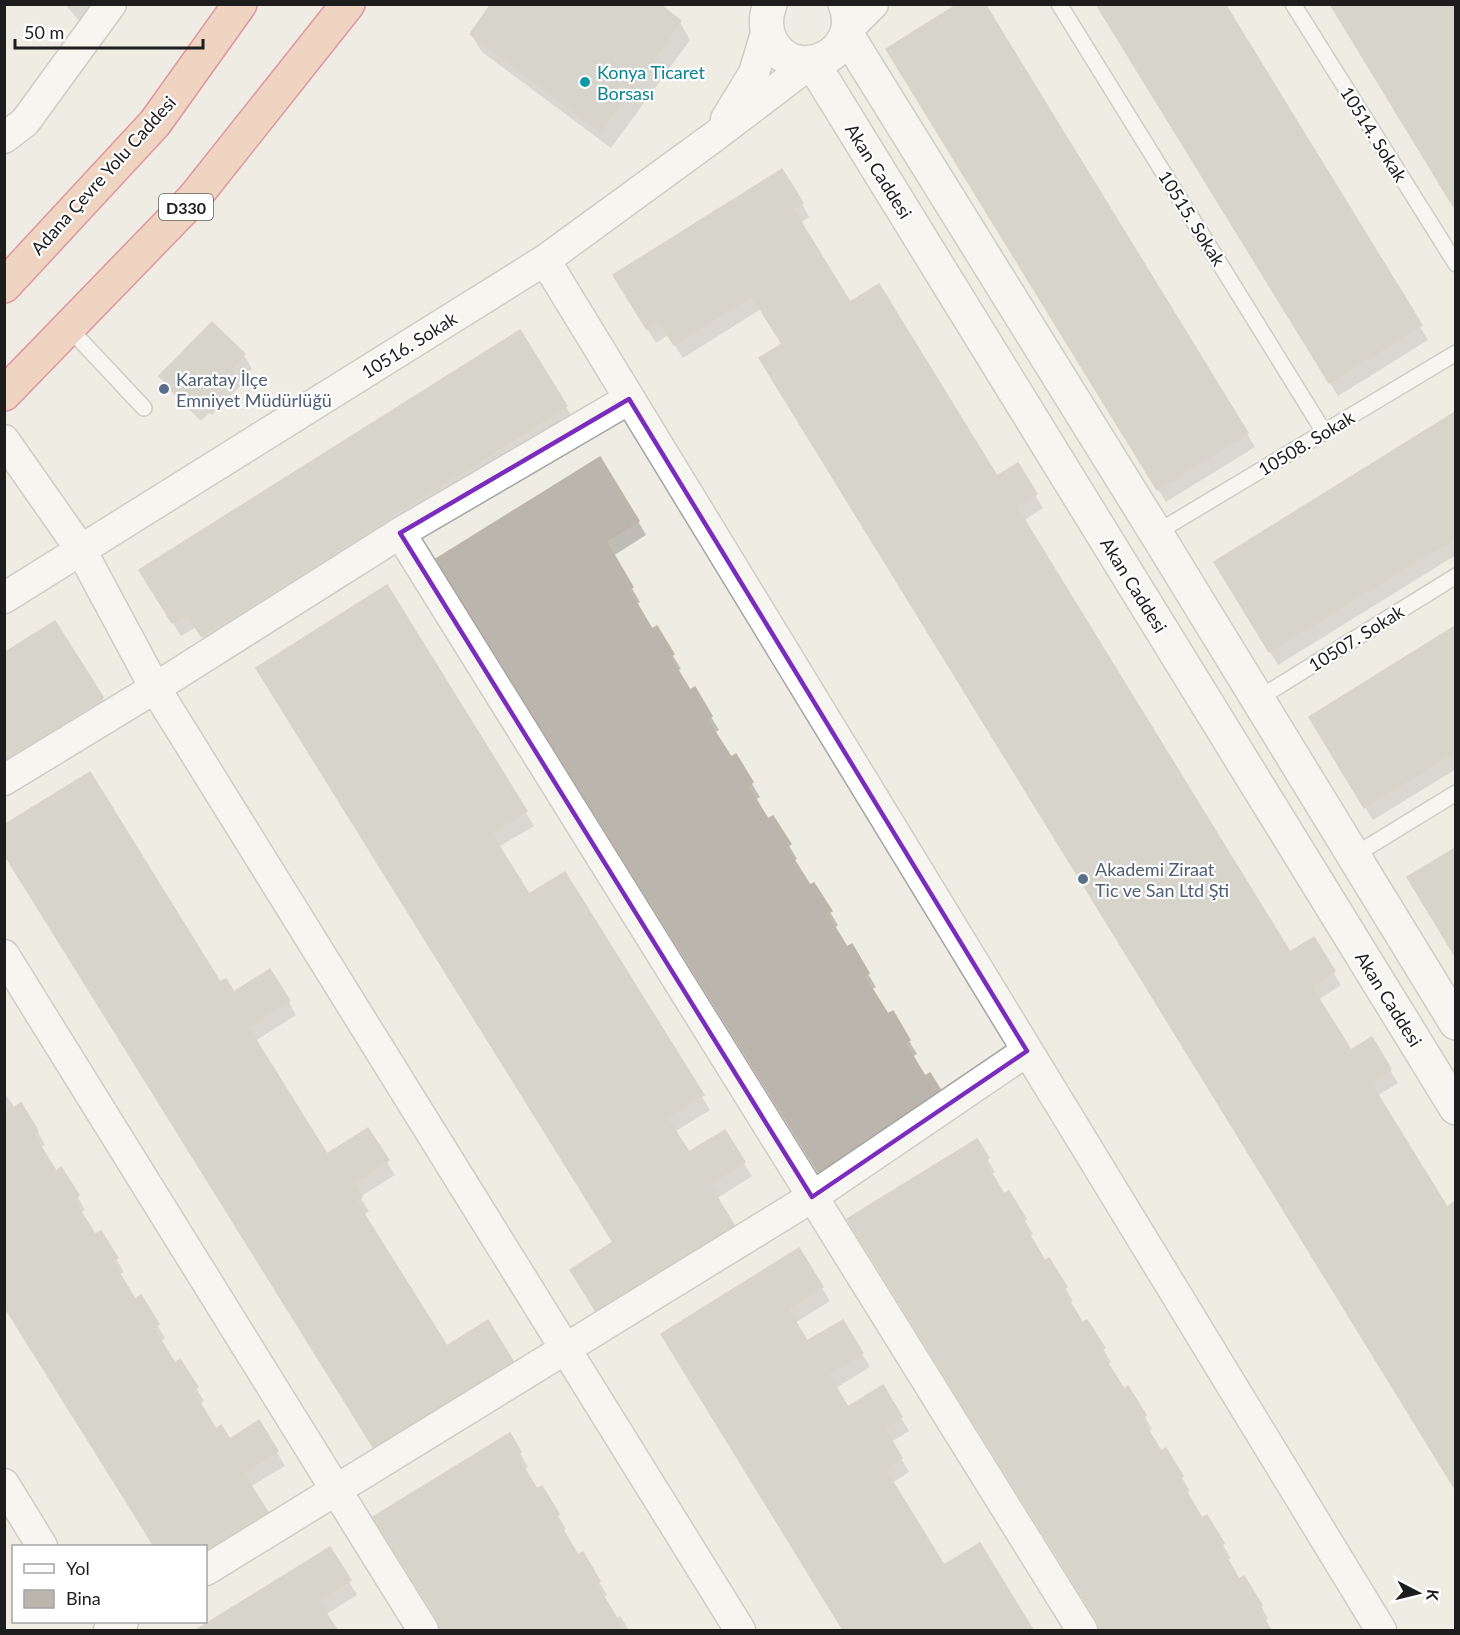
<svg xmlns="http://www.w3.org/2000/svg" width="1460" height="1635" font-family="Lato,sans-serif">
<style>
.shadow{fill:#0003}
.building{fill:#bab5ad;stroke:#bfb5a6;stroke-width:1.5}
.lines{fill:none;stroke-linecap:round;stroke-linejoin:round}
.service-casing{stroke:#a4a4a4;stroke-width:18}
.minor-casing{stroke:#a4a4a4;stroke-width:33}
.tertiary-casing{stroke:#a4a4a4;stroke-width:36}
.trunk-casing{stroke:#d32a4a;stroke-width:36}
.service{stroke:#fff;stroke-width:15}
.minor{stroke:#fff;stroke-width:30}
.tertiary{stroke:#fff;stroke-width:33}
.trunk{stroke:#eeb697;stroke-width:33}
.marked{fill:none;stroke:#7b2cbf;stroke-width:4.5;stroke-linejoin:round}
.culture-dot{fill:#0f9aa8;stroke:#fff;stroke-width:2}
.service-dot{fill:#5c6f8a;stroke:#fff;stroke-width:2}
.labels{text-anchor:middle;dominant-baseline:central;stroke-width:4.5;stroke-linejoin:round;paint-order:stroke}
.shield{fill:#fff;stroke:#616161;stroke-width:1.5}
.shield-label{font-size:16px;font-weight:bold;fill:#1d1d1d}
.culture-label{font-size:18px;fill:#0d838f;stroke:#fff;text-anchor:start}
.street-label{font-size:18px;fill:#1d1d1d;stroke:#fff}
.service-label{font-size:18px;fill:#4e5e75;stroke:#fff;text-anchor:start}
</style>
<rect width="100%" height="100%" fill="#eeece3"/>
<path class="shadow" d="M65 4H104L82 24Z
M983 4 1255 447 1166 502 896 63Z
M1097 4H1223L1428 340 1338 396Z
M1331 4H1456V208Z
M680 22 690 40 611 148 482 52 471 34Z
M802 204 809 217 800 223 850 304 997 478 1035 495 1043 508 1023 521 1290 954 1333 972 1341 985 1318 1000 1350 1052 1371 1039 1398 1083 1377 1096 1447 1209 1456 1203V1487L769 372 783 345 761 309 683 358 668 335 656 343 623 289Z
M520 332 574 420 210 649 196 627 181 636 149 584Z
M244 355 252 369 238 383 240 386 212 415 209 413 201 421 169 390 161 377Z
M1456 414V555L1278 665 1216 563Z
M638 521 646 535 613 556 640 602 636 604 652 631 656 628 681 669 677 671 689 692 694 689 719 730 714 733 731 759 735 756 760 797 755 800 768 821 773 818 797 859 793 861 809 888 830 912 838 925 834 928 847 949 851 946 876 987 871 990 887 1016 892 1013 917 1054 912 1057 925 1078 930 1075 947 1104 827 1185 446 573Z
M386 587 534 826 498 847 528 896 564 874 710 1110 674 1132 688 1154 744 1163 752 1176 716 1199 741 1239 604 1323 580 1284 615 1243Z
M1456 628V769L1373 820 1311 718Z
M4 655 102 697 110 711 4 778Z
M1456 849V954L1409 878Z
M4 852 234 994 288 1001 296 1015 255 1041 327 1156 368 1130 395 1175 360 1197 369 1211 363 1215 446 1348 512 1361 520 1375 382 1460Z
M4 1092 15 1108 37 1131 45 1145 40 1148 55 1173 61 1169 77 1196 85 1210 80 1213 95 1236 116 1259 124 1272 119 1275 135 1301 157 1325 165 1338 160 1342 174 1365 180 1361 196 1388 204 1401 199 1405 215 1431 229 1441 259 1422 285 1466 250 1487 274 1526 206 1568V1546H155L4 1305Z
M987 1159 995 1172 991 1175 1004 1196 1008 1193 1033 1234 1029 1237 1045 1263 1049 1260 1073 1301 1069 1303 1082 1324 1103 1349 1111 1362 1107 1365 1123 1391 1128 1388 1152 1429 1148 1432 1161 1453 1165 1450 1190 1491 1185 1494 1202 1520 1206 1517 1231 1558 1226 1560 1239 1581 1261 1606 1268 1619 1264 1622 1269 1630H1101L1099 1622 857 1233Z
M799 1250 830 1301 795 1323 807 1343 843 1322 870 1367 834 1389 847 1409 882 1387 909 1431 891 1442 909 1472 892 1483 944 1567 979 1545 1031 1630H844L671 1348Z
M509 1435 528 1467 524 1470 537 1491 541 1488 566 1529 562 1531 578 1558 582 1554 607 1595 602 1598 615 1619 620 1616 629 1630H441Z
M329 1549 357 1595 325 1615 335 1630H208L205 1627Z"/>
<path class="building" d="M491 4H659L681 21 600 131 470 34Z
M958 4H985L1248 433 1157 490 886 49Z
M1096 4H1225L1422 325 1329 383Z
M1330 4H1455V209Z
M782 169 803 203 793 209 850 302 879 284 997 476 1018 463 1037 494 1016 506 1274 926 1290 952 1314 937 1335 971 1311 986 1351 1050 1372 1037 1391 1069 1370 1082 1447 1207 1455 1201V1489L759 358 782 344 752 296 674 345 659 322 647 330 613 275Z
M212 322 245 354 231 369 234 372 203 403 200 400 192 409 159 376Z
M520 330 567 406 201 636 187 614 172 623 139 570Z
M1455 412V537L1269 652 1214 562Z
M600 457 639 521 606 541 633 587 629 590 652 629 657 626 674 654 670 657 690 690 695 687 712 716 707 719 731 757 736 754 753 782 748 786 768 819 773 816 791 844 786 847 810 885 814 883 832 911 827 914 847 947 852 944 869 973 864 976 888 1014 893 1011 910 1040 905 1043 925 1076 930 1073 940 1089 818 1172 436 559Z
M387 585 527 811 491 833 529 894 565 872 704 1095 667 1118 689 1152 725 1130 745 1162 709 1184 734 1225 595 1310 570 1270 613 1242 256 668Z
M55 621 103 697 4 759V653Z
M1455 626V751L1364 808 1309 717Z
M90 772 220 982 226 979 234 992 270 969 290 1001 248 1027 327 1154 368 1128 389 1160 353 1183 362 1197 356 1201 447 1346 488 1320 513 1361 373 1447 4 854V825Z
M1455 848V956L1407 877Z
M21 1103 38 1131 33 1134 56 1171 61 1167 79 1195 73 1199 95 1234 101 1231 118 1258 112 1261 135 1299 141 1295 159 1324 153 1328 175 1363 180 1359 198 1387 192 1390 216 1429 221 1425 230 1439 259 1420 278 1451 243 1473 268 1512 206 1550V1546H154L4 1306V1114Z
M977 1139 989 1158 984 1161 1004 1194 1009 1191 1026 1219 1022 1222 1045 1261 1049 1258 1067 1287 1062 1289 1082 1322 1087 1320 1105 1348 1100 1351 1124 1389 1128 1386 1146 1415 1141 1418 1161 1451 1166 1448 1183 1476 1179 1479 1202 1518 1207 1515 1224 1543 1220 1546 1239 1579 1244 1576 1262 1605 1257 1608 1271 1630H1099L1097 1621 847 1219Z
M799 1248 823 1287 788 1309 807 1341 843 1320 863 1353 828 1374 848 1407 883 1385 902 1417 884 1428 902 1458 885 1469 944 1565 980 1543 1033 1630H843L661 1334Z
M510 1433 521 1452 517 1456 537 1489 542 1486 559 1514 555 1517 578 1555 583 1552 600 1581 596 1584 624 1630H440L438 1621 373 1517Z
M330 1547 351 1580 318 1601 337 1630H196Z"/>
<g class="lines">
<defs>
<path id="service" d="M1059 4 1324 432
M1293 4 1456 264
M69 328 144 408
M1156 533 1456 353
M1256 700 1456 576
M1353 856 1456 793"/>
<path id="minor" d="M848 29 873 4
M726 119 754 73 767 30
M4 138 25 122 111 4
M545 260 1381 1630
M4 440 81 550 155 688 740 1630
M400 533 1082 1630
M4 598 545 260 715 136 812 62
M4 780 155 688 400 533 629 399
M4 955 423 1630
M4 1484 42 1546
M206 1570 812 1197 1027 1051
M109 1630 123 1622"/>
<path id="tertiary" d="M770 4C765 17 765 29 771 41 795 87 865 53 845 4
M847 35 1156 533 1456 1023
M812 62 1456 1108"/>
<path id="trunk" d="M4 286 155 123 240 4
M4 394 194 198 348 4"/>
</defs>
<use href="#service" class="service-casing"/>
<use href="#minor" class="minor-casing"/>
<use href="#tertiary" class="tertiary-casing"/>
<use href="#trunk" class="trunk-casing"/>
<use href="#service" class="service"/>
<use href="#minor" class="minor"/>
<use href="#tertiary" class="tertiary"/>
<use href="#trunk" class="trunk"/>
</g>
<path d="M0 0H1460V1635H0ZM629 399 1027 1051 812 1197 400 533Z" fill="#eeece3" fill-opacity=".55" fill-rule="evenodd"/>
<path class="marked" d="M629 399 1027 1051 812 1197 400 533Z"/>
<circle class="culture-dot" cx="585" cy="82" r="6"/>
<g class="service-dot">
<circle cx="164" cy="389" r="6"/>
<circle cx="1083" cy="879" r="6"/>
</g>
<g class="labels">
<rect class="shield" x="159" y="194" width="54" height="26" rx="4.5"/>
<g class="shield-label">
<text x="186" y="207">D330</text>
</g>
<g class="culture-label">
<text x="597" y="72">Konya Ticaret<tspan x="597" dy="21">Borsası</tspan></text>
</g>
<g class="street-label">
<text transform="translate(1374 134) rotate(58)">10514. Sokak</text>
<text transform="translate(879 171) rotate(58)">Akan Caddesi</text>
<text transform="translate(103 175) rotate(-48)">Adana Çevre Yolu Caddesi</text>
<text transform="translate(1192 218) rotate(58)">10515. Sokak</text>
<text transform="translate(409 345) rotate(-32)">10516. Sokak</text>
<text transform="translate(1306 443) rotate(-31)">10508. Sokak</text>
<text transform="translate(1134 585) rotate(58)">Akan Caddesi</text>
<text transform="translate(1356 638) rotate(-32)">10507. Sokak</text>
<text transform="translate(1389 999) rotate(58)">Akan Caddesi</text>
</g>
<g class="service-label">
<text x="176" y="379">Karatay İlçe<tspan x="176" dy="21">Emniyet Müdürlüğü</tspan></text>
<text x="1095" y="869">Akademi Ziraat<tspan x="1095" dy="21">Tic ve San Ltd Şti</tspan></text>
</g>
</g>
<rect width="1460" height="1635" fill="none" stroke="#1d1d1d" stroke-width="12"/>
<rect x="12" y="1545" width="195" height="78" fill="#ffffff" stroke="#a5a5a5" stroke-width="1.5"/>
<rect x="24" y="1564" width="30" height="9" fill="#ffffff" stroke="#a5a5a5" stroke-width="1.5"/>
<text x="66" y="1575" font-size="18" fill="#1d1d1d">Yol</text>
<rect x="24" y="1590" width="30" height="18" fill="#bab5ad" stroke="#a5a5a5" stroke-width="1.5"/>
<text x="66" y="1605" font-size="18" fill="#1d1d1d">Bina</text>
<g transform="translate(1418 1593) rotate(97)" stroke="#ffffff" stroke-width="4.5" paint-order="stroke">
<path d="M0-4.5L10 22L0 15L-10 22Z" fill="#1d1d1d"/>
<text y="-9" font-size="16" font-weight="bold" text-anchor="middle" fill="#1d1d1d">K</text>
</g>
<path d="M15 39v9h188v-9" fill="none" stroke="#1d1d1d" stroke-width="3"/>
<text x="24" y="39" font-size="18" fill="#1d1d1d" stroke="#ffffff" stroke-width="4.5" paint-order="stroke">50 m</text>
</svg>
